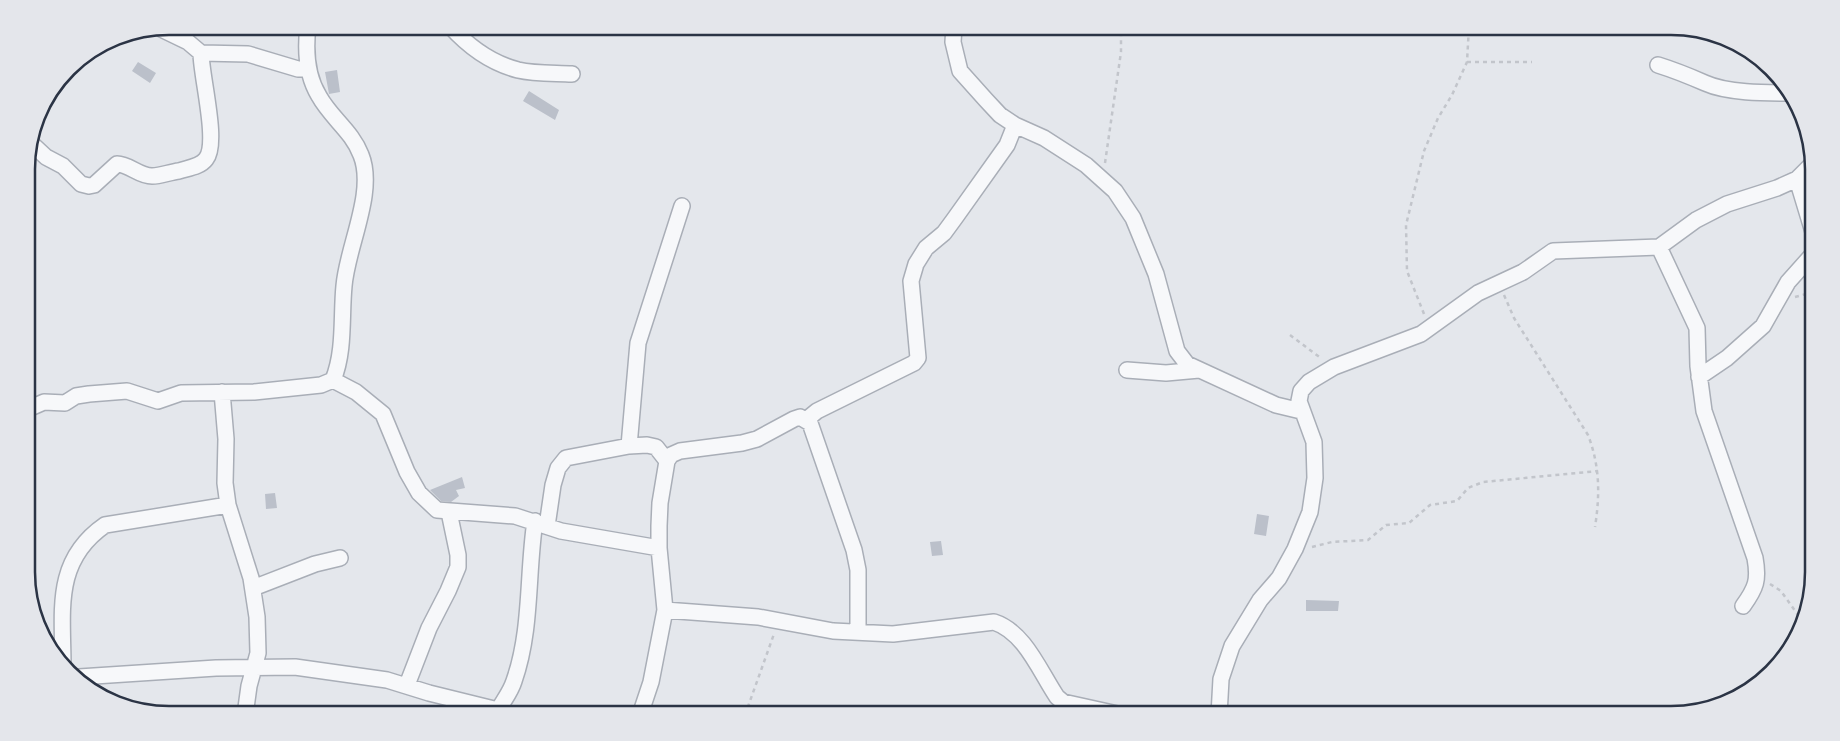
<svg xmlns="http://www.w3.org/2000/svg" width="1840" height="741" font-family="'Fira Sans Condensed',sans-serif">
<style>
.building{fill:#bbc0ca}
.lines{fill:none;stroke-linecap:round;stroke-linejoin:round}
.street-casing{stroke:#a9aeb7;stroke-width:18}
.path{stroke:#c2c5cb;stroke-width:2.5;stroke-dasharray:4 4;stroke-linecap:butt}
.street{stroke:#f7f8fa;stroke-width:15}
.rim{fill:none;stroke:#2b3445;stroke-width:2.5}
</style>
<rect width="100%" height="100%" fill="#e4e7ec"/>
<path class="building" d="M138 62 156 73 150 83 132 71Z
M337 70 340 92 329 94 325 72Z
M529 91 559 110 555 120 523 101Z
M462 477 465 488 456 490 459 496 451 502 441 501 430 490Z
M275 493 277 508 266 509 265 494Z
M1257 514 1269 516 1266 536 1254 534Z
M941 541 943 555 932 556 930 542Z
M1306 600 1339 601 1338 611H1306Z"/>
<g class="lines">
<defs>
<path id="street" d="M450 26C468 46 491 63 518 70 535 74 555 73 572 74
M954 26 953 42 960 71 986 100 1000 115 1015 125 1044 138 1086 165 1115 191 1133 218 1156 274 1177 351 1187 364 1276 405 1301 411
M201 53 248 54 298 69H309
M1658 65C1674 70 1689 76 1705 83 1727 93 1764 93 1789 93
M31 143 46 157 63 166 81 184 89 186 94 185 117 164C129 164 139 176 152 176 161 176 170 172 179 171 188 168 200 167 206 159 219 143 201 76 201 53L188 42 159 28
M1797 179 1813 232
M1659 247 1697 328 1698 366 1704 411 1755 558C1759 580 1756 588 1743 606
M1127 370 1166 373 1199 370
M1699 377 1727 358 1763 326 1788 282 1813 254
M333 380 356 392 383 414 407 472 419 493 437 510 515 516 561 531 659 548
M222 392 226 439 225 483 228 505 251 578 257 617 258 653 249 686 245 715
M28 409 44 402 65 403 76 396 89 394 127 391 158 401 181 393 254 392 321 385 333 380C345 351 341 316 344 286 347 247 376 192 361 155 352 131 331 118 319 96 306 75 305 51 308 26
M806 420 817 411 914 363 918 358 911 281 916 264 926 248 944 233 955 218 1007 145 1015 125
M629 446 638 343 682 206
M547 526 553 485 558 468 566 458 629 446 647 445 656 447 667 461
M253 588 315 564 340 558
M665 610 758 617 833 631 893 634 994 622C1025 632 1040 672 1057 697L1063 702 1122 715
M63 667C63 611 53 561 105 525L228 505
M79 677 216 668 295 667 387 680 429 693 498 710
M407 685 429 628 448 591 458 567V555L449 512
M496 715C501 703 510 694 514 681 532 630 527 574 535 521
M640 715 651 682 665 610 659 548V526L660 503 667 461 671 455 680 451 742 443 757 439 794 419 800 417 810 423 854 550 858 570V632
M1219 715 1221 679 1232 646 1260 600 1279 578 1295 549 1310 512 1315 478 1314 442 1299 401 1301 391 1309 382 1334 367 1421 334 1478 293 1523 272 1553 251 1659 247 1696 220 1727 204 1777 188 1797 179 1813 163"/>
</defs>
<use href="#street" class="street-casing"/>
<path class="path" d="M1467 62H1532
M1105 163 1121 52V26
M1504 295 1514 318 1588 435C1600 466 1600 495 1595 527
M1795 297 1813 292
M1424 314 1407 271 1406 225 1424 151 1438 118 1452 95 1467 62 1469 26
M1290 335 1322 359
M1312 547 1332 542 1368 540 1386 525 1409 523 1430 505 1457 501 1468 488 1483 482 1598 471
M1770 584 1781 591 1803 622
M745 715 774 634"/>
<use href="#street" class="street"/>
</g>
<path d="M0 0H1840V741H0ZM169 35H1671A134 134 0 0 1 1805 169V572A134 134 0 0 1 1671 706H169A134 134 0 0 1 35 572V169A134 134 0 0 1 169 35Z" fill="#e4e6eb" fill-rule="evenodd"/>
<path class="rim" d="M169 35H1671A134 134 0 0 1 1805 169V572A134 134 0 0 1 1671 706H169A134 134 0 0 1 35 572V169A134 134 0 0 1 169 35Z"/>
</svg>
